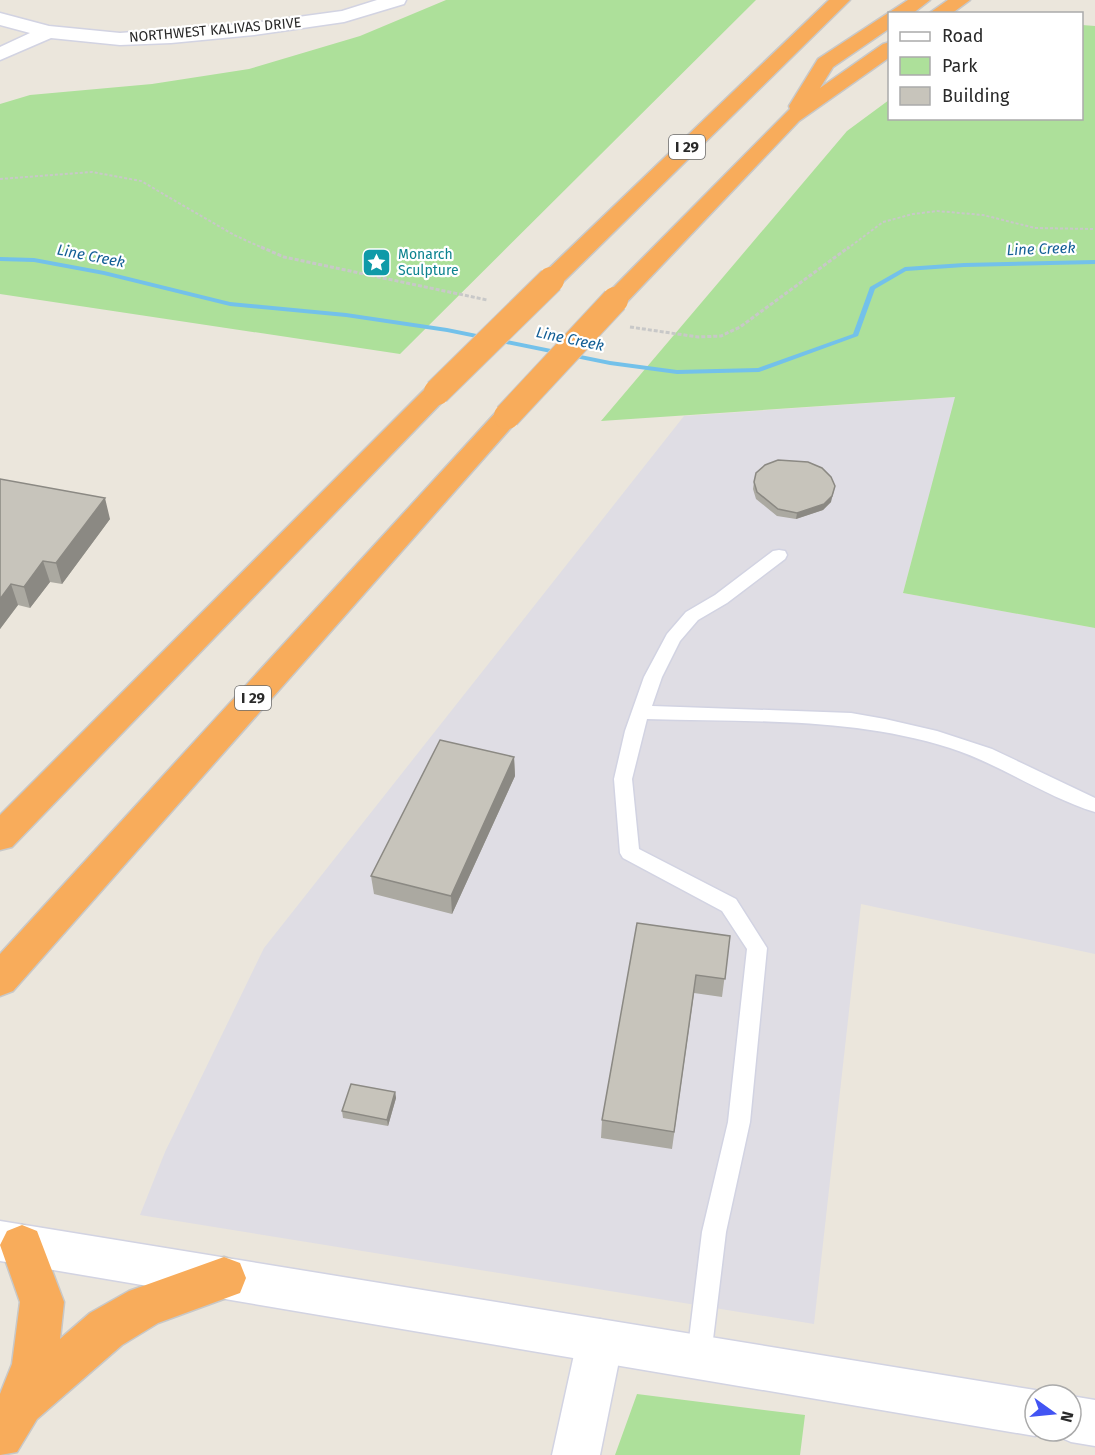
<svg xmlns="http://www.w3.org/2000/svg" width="1095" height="1455" font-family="'Fira Sans',sans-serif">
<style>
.industrial{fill:#dfdde4}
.green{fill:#ade09a}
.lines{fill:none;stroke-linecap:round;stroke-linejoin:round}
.stream{fill:#73c1ea;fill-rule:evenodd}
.service-casing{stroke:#d2d3e2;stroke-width:3}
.minor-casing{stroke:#d2d3e2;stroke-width:3}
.secondary-casing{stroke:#d2d3e2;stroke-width:3}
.motorway-casing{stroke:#c8c8c8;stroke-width:3}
.path-far1{stroke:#c8c8c8;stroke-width:2;stroke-dasharray:3 2;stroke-linecap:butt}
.path{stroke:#c8c8c8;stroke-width:3;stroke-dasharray:4 2;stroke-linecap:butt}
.service{fill:#fff;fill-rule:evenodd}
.minor{fill:#fff;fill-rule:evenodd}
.secondary{fill:#fff;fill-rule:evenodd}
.motorway{fill:#f8ac5b;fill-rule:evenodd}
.motorway-bridge-casing{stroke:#c8c8c8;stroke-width:28;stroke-linecap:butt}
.motorway-bridge{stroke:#f8ac5b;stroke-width:26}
.wall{fill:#aba9a1}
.shaded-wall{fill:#8b8983}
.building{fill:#c7c4bb;stroke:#8b8983;stroke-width:1.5}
.labels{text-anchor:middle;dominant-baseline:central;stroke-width:4.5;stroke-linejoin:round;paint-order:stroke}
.far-street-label{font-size:14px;fill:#2a2a2a;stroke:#fff}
.far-culture-label{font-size:14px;fill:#0d838f;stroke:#fff;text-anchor:start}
.shield{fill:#fff;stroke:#6a6a6a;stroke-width:1.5}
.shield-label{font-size:15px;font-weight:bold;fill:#2a2a2a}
.far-water-label{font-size:15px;font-style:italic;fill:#125e95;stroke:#fff}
</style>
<rect width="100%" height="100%" fill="#ebe6dc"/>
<path class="industrial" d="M956 397 903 593 1095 628V954L861 904 814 1324 140 1215 165 1152 264 948 684 416Z"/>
<path class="green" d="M446 0H756L400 354 0 294V104L30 95 152 84 249 69 360 36Z
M1082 25 1095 26V628L903 593 955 397 601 421 847 131 889 100 890 118H1082Z
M637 1394 805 1415 800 1455H615Z"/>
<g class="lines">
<path class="stream" d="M0 257 34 258 104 271 230 302 346 313 447 328 610 361 677 370 758 368 853 334 870 287 905 267 964 263 1095 260V264L964 267 906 271 875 289 858 336 759 372 677 374 610 365 447 332 346 317 230 306 104 275 34 262 0 261Z"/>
<defs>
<path id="service" d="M779 550 785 551 787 555 785 559 727 603 698 620 680 641 662 677 652 706 851 713 885 719 937 731 992 749 1095 798V812C1044 796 1000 764 950 748 852 717 748 722 647 719L632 779 639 849 736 899 767 948 750 1122 726 1232 711 1356 708 1365 699 1368 690 1365 687 1356 702 1232 728 1122 747 949 722 911 623 858 620 853 614 779 625 731 644 677 667 634 686 612 715 595 773 551Z"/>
<path id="minor" d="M377 0H406L404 4 344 22 254 35 171 43 120 45 51 38 0 60V47L30 33 0 25V13L49 26 120 33 254 23 342 11Z
M600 1319 616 1325 623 1341 600 1455H552L577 1341 584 1325Z"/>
<path id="secondary" d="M0 1221 1035 1390 1048 1395H1035V1431H1048L1035 1436 0 1261Z
M1071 1396 1095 1400V1446L1071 1442 1055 1435 1053 1431H1071Z"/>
<path id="motorway" d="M829 0H850L560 285 551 287 542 285 539 280 542 275Z
M908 0H930L912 14H890V28L833 67 820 88 883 44 890 42V57L799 121 624 305 615 307 606 305 603 300 606 295 790 109 789 106 818 59Z
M948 0H970L951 14H928Z
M437 384 446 386 450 392 446 398 12 847 0 850V815L428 386Z
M507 408 516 410 520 416 516 422 13 991 0 996V954L498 410Z
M22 1225 37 1231 64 1302 60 1339 90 1313 129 1291 224 1257 240 1263 246 1278 240 1293 158 1323 122 1345 37 1419 17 1452 0 1455V1394L12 1364 20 1302 0 1245 7 1231Z"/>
</defs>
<use href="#service" class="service-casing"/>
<use href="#minor" class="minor-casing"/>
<use href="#secondary" class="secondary-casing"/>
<use href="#motorway" class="motorway-casing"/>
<path class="path-far1" d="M0 179 92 172 141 181 234 235 265 249
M847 249 883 222 913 214 937 211 983 215 1035 228 1095 229"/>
<path class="path" d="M261 247 284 257 487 300
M630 327 698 337 721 336 740 327 849 247"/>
<use href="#service" class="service"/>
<use href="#minor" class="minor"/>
<use href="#secondary" class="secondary"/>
<use href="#motorway" class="motorway"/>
<defs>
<path id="motorway-bridge" d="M437 392 551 280
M507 416 615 300"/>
</defs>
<use href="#motorway-bridge" class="motorway-bridge-casing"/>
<use href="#motorway-bridge" class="motorway-bridge"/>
</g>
<path class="wall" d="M0 479 110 519 62 584 50 582 30 608 18 605 0 629Z
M754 482 831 502 823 510 796 519 777 516 756 499 753 489Z
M514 757 515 776 452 914 374 894 371 876Z
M637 923 730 936 722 997 694 993 672 1149 601 1138 602 1120Z
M395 1092 396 1098 388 1126 343 1118 342 1111Z"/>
<path class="shaded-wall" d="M835 486 831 502 823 510 796 519 797 513Z
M105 498 110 519 62 584 56 563Z
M43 561 50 582 30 608 24 587Z
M11 584 18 605 0 629V599Z
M514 757 515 776 452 914 451 896Z
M395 1092 396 1098 388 1126 387 1120Z"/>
<path class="building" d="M778 460 808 462 822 468 831 477 835 486 832 496 824 504 797 513 778 509 757 492 754 482 756 473 765 465Z
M0 479 105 498 56 563 43 561 24 587 11 584 0 599Z
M440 740 514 757 451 896 371 876Z
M637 923 730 936 725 979 696 975 674 1132 602 1120Z
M351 1084 395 1092 387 1120 342 1111Z"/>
<defs>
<symbol id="sight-square" viewBox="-11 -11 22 22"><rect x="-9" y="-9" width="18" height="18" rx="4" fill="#0f9aa8" stroke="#fff"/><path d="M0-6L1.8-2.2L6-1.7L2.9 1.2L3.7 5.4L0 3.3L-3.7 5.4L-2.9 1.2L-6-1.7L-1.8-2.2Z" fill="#fff"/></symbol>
</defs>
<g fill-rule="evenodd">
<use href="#sight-square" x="360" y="246" width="33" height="33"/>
</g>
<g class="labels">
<g class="far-street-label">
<text transform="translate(215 30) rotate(-5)">NORTHWEST KALIVAS DRIVE</text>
</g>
<g class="far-culture-label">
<text x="398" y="254">Monarch<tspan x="398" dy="16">Sculpture</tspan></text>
</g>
<g class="shield">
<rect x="669" y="135" width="36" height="24" rx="4.5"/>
<rect x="235" y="686" width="36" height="24" rx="4.5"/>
</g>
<g class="shield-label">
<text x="687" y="147">I 29</text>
<text x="253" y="698">I 29</text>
</g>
<g class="far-water-label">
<text transform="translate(1041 249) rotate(-2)">Line Creek</text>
<text transform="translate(91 256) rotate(11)">Line Creek</text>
<text transform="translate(570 339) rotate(12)">Line Creek</text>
</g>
</g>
<rect x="888" y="12" width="195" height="108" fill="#ffffff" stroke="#aaaaaa" stroke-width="1.5"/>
<rect x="900" y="32" width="30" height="9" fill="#ffffff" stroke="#aaaaaa" stroke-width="1.5"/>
<text x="942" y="42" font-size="18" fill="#2a2a2a">Road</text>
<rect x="900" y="57" width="30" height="18" fill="#ade09a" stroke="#aaaaaa" stroke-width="1.5"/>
<text x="942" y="72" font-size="18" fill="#2a2a2a">Park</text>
<rect x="900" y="87" width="30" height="18" fill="#c7c4bb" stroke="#aaaaaa" stroke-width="1.5"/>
<text x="942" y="102" font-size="18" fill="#2a2a2a">Building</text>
<g transform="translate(1053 1413) rotate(105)"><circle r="28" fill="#ffffff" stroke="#aaaaaa" stroke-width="1.5"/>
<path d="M0-4.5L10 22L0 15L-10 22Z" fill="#4254f3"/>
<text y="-9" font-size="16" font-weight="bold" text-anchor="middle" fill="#2a2a2a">N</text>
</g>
</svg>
